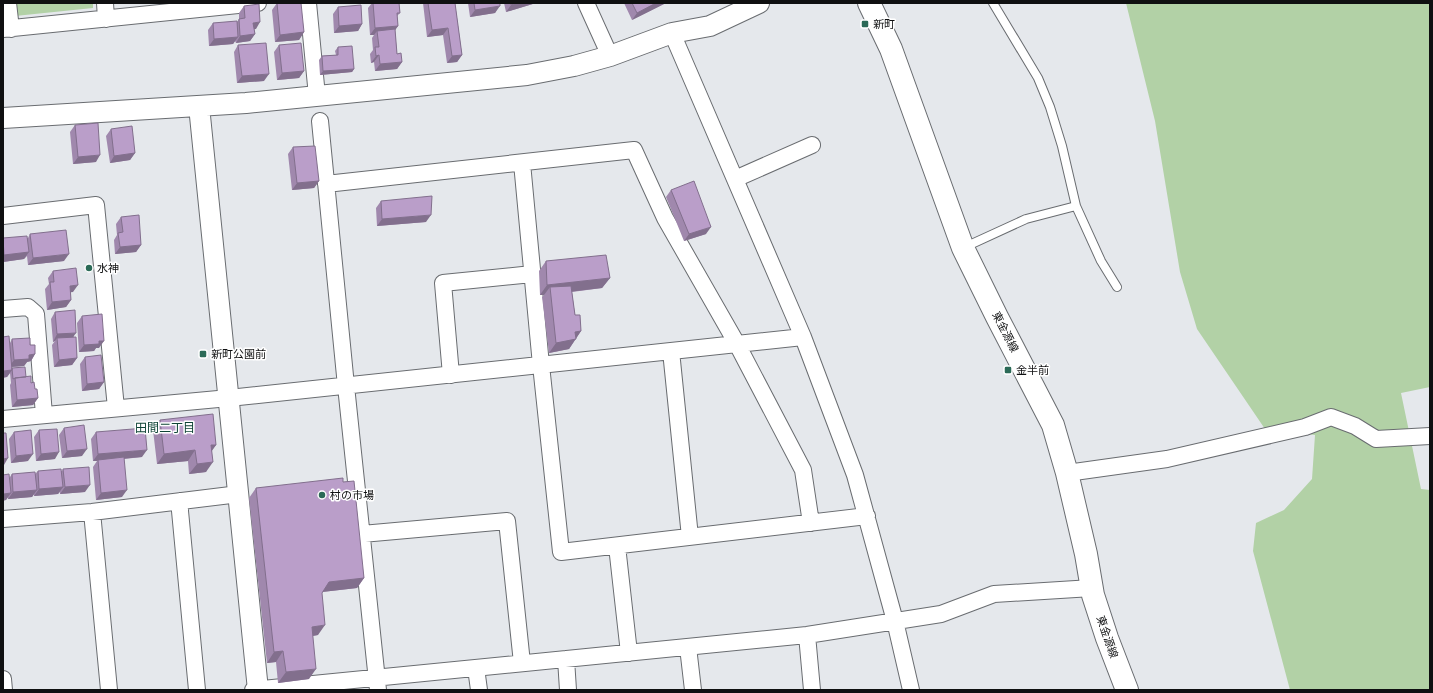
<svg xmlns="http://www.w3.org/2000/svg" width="1433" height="693" font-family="Signika,'Noto Sans JP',sans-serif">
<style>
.green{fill:#b2d1a6}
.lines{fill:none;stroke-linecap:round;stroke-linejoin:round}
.service-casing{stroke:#696c70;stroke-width:10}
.minor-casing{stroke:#696c70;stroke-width:18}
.tertiary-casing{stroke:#696c70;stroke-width:22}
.secondary-casing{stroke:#696c70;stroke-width:24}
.service{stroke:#fff;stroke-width:8}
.minor{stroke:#fff;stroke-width:16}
.tertiary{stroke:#fff;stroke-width:20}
.secondary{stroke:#fff;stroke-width:22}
.wall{fill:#a088ad}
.shaded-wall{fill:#826f8d}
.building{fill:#ba9ec9;stroke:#826f8d}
.poi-dot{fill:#2b6a57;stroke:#fff;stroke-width:1.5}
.labels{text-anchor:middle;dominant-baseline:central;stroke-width:3;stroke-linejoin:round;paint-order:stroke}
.poi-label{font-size:11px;fill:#0f1011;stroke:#fff;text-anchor:start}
.street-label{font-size:11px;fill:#0f1011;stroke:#fff}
.neighbourhood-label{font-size:12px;fill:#0e4335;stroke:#fff}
</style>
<rect width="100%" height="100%" fill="#e5e8ec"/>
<path class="green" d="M13 3H93V8L15 16Z
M1126 3H1430V387L1401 393 1421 489 1430 490V690H1290L1253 551 1256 523 1284 510 1312 479 1315 435 1265 429 1197 329 1180 272 1155 121Z"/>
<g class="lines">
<defs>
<path id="service" d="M993 3 1038 78 1050 107 1062 146 1076 206 1101 261 1117 287
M965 247 1026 219 1076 206"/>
<path id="minor" d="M8 3 11 29
M105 3 106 19
M308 3 317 96
M586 3 610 56
M3 29 258 3
M672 33 803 337 855 475 895 621 911 690
M320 121 346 386 378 690
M522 163 541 365 561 552 867 516
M735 179 812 145
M326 184 634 150 665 218 737 344 803 470 811 523
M3 216 96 205 116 408
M3 309 28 307 36 314 44 415
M671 351 690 537
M451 375 443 283 532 274
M3 419 229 398 803 337
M1067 473 1167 459 1305 427 1331 417 1355 426 1376 439 1430 436
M180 501V511L197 690
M92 512 109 690
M3 519 92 512 239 494
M362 534 507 521 522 663
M617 546 629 653
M807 635 812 690
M688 647 693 690
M566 659 568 690
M476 668 479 690
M3 679 4 690
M253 690 807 635 941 614 994 594 1092 588"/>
<path id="tertiary" d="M199 106 258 690
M3 118 246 103 527 75 574 66 610 56 672 33 710 26 759 3"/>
<path id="secondary" d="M869 3 891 49 904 85 963 248 997 317 1053 425 1067 473 1086 554 1093 595 1107 638 1127 690"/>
</defs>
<use href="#service" class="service-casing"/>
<use href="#minor" class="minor-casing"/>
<use href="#tertiary" class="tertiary-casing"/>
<use href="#secondary" class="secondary-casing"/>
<use href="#service" class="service"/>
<use href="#minor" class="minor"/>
<use href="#tertiary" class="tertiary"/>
<use href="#secondary" class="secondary"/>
</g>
<path class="wall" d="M277 3 304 32 299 40 275 42 272 10Z
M372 3H399L400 13 397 16 398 26 395 30 397 54 402 62 397 69 375 71 374 62 371 63 370 54 373 50 372 38 374 35H370L368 8Z
M423 3H455L462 55 457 62 447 63 443 35 427 37Z
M468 3H500L495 13 470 17Z
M504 3H536L506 12Z
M624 3H666L632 20Z
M244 6 256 29H254L255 34 250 41 236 43 235 41 233 44 209 46 208 30 213 23 237 22 239 19V13Z
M338 7 362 24 358 31 334 33 333 14Z
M238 45 264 81 237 83 234 52Z
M279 45 304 71 299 78 277 80 274 52Z
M338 47 354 69 352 72 320 75 319 60 322 56 336 55 335 51Z
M75 125 96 162 73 164 70 132Z
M111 129 135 153 130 160 110 163 106 136Z
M293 147 319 181 314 188 292 190 288 154Z
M671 190 706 234 684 241 666 197Z
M381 201 426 222 377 226 376 208Z
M121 217 141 245 136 252 115 254 114 240 117 235 116 224Z
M30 234 64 261 28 265 27 256 24 259 3 262V238H28Z
M546 261 610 278 602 288 572 292 575 315 581 331 569 349 549 353 542 297 544 295H540L539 271Z
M53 271 73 292H70L71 300 66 307 47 310 45 289 49 284 48 278Z
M55 312 74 337 77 358 72 365 54 367 52 345 55 341 53 342 51 319Z
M82 316 99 348H96L94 351 79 352 77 323Z
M12 339 30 345 35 354 31 361 27 362 24 366 12 367V368L26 377 31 383 35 389 38 398 33 405 12 407 10 385 11 383 10 373 7 377 10 343Z
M85 357 104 382 99 389 82 391 80 364Z
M160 420 216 445 212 450 206 472 189 474 188 461 157 464 153 430Z
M64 428 82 456 62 458 59 435Z
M39 430 55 459 36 461 34 437Z
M14 432 28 461 11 463 9 439Z
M96 432 142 457 124 459 122 497 96 500 93 467 97 461H93L91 439Z
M63 469 85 492 60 494V492L58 494 34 496V494L32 497 8 499V497L6 500 10 477 12 474H35L38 471H62Z
M343 482 364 578 357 588 322 592 318 635 313 636 309 679 278 683 276 662 267 663 249 498 256 488Z"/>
<path class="shaded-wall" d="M517 3H536L506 12 511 5Z
M656 3H666L632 20 637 13Z
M500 6 495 13 470 17 475 10Z
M260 22 256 29 249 30 253 23Z
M362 24 358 31 334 33 339 26Z
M398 26 393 33 377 31 374 35H370L375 28Z
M448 28 443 35 427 37 432 30Z
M304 32 299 40 275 42 280 35Z
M255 34 250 41 236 43 240 36Z
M238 37 233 44 209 46 214 39Z
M379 55 374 62 371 63 376 56Z
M462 55 457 62 447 63 452 56Z
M402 62 397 69 375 71 380 64Z
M354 69 352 72 320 75 323 71Z
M304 71 299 78 277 80 282 73Z
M269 74 264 81 237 83 242 76Z
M135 153 130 160 110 163 114 156Z
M100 155 96 162 73 164 78 157Z
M319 181 314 188 292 190 297 183Z
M431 215 426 222 377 226 382 219Z
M711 227 706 234 684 241 689 234Z
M141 245 136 252 115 254 120 247Z
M29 252 24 259 3 262V257L4 255Z
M69 254 64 261 28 265 33 258Z
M610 278 602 288 551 294 550 287 544 295H540L547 285Z
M78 285 73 292 65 293 70 286Z
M71 300 66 307 47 310 52 302Z
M581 331 569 349 549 353 556 343 575 332Z
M76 333 71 340 57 338 55 341 53 342 57 334Z
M99 341H104L99 348H96L94 351 79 352 84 345Z
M35 354 31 361 27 362 24 366 9 367 14 360 29 355Z
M77 358 72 365 54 367 59 360Z
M12 370 7 377 3 378V371Z
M104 382 99 389 82 391 87 384Z
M38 398 33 405 12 407 17 400Z
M211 445H216L209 455Z
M87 449 82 456 62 458 67 451Z
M147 450 142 457 98 461V460L97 461H93L98 454Z
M195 450 188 461 157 464 164 454Z
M59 452 55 459 36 461 41 454Z
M33 454 28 461 11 463 16 456Z
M8 458 4 465H3V459Z
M213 462 206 472 189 474 197 464Z
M90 485 85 492 60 494 65 487Z
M63 487 58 494 34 496 39 489Z
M37 490 32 497 8 499 13 492Z
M127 490 122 497 96 500 101 493Z
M11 493 6 500 3 501V494Z
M364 578 357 588 322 592 329 582Z
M325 625 318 635 305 637 312 627Z
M283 651 276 662 267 663 274 652Z
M316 669 309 679 278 683 286 672Z"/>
<path class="building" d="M277 3H301L304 32 280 35Z
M373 3H399L400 13H397L398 26 375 28Z
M428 3H455L462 55 452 56 448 28 432 30Z
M474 3H500V6L475 10Z
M511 3H517L511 5Z
M632 3H656L637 13Z
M259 4 260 22 253 23 255 34 240 36 239 19 245 18 244 6Z
M361 5 362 24 339 26 338 7Z
M237 21 238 37 214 39 213 23Z
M395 29 397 54 401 53 402 62 380 64 379 55 376 56 375 47H379L377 31Z
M266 43 269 74 242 76 238 45Z
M301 43 304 71 282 73 279 45Z
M352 46 354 69 323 71 322 56 338 55V47Z
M98 123 100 155 78 157 75 125Z
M132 126 135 153 114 156 111 129Z
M315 146 319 181 297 183 293 147Z
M694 181 711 227 689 234 671 190Z
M432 196 431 215 382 219 381 201Z
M139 215 141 245 120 247 118 233 123 232 121 217Z
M66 230 69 254 33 258 30 234Z
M27 236 29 252 4 255 3 238Z
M606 255 610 278 547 285 546 261Z
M76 268 78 285 70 286 71 300 52 302 50 282H54L53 271Z
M571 286 575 315H580L581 331 575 332 576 339 556 343 550 287Z
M75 310 76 333 57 334 55 312Z
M102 314 104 341H99V344L84 345 82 316Z
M9 336 12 370 3 371V337Z
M76 337 77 358 59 360 57 338Z
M30 338V345H35V354L29 355V359L14 360 12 339Z
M101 355 104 382 87 384 85 357Z
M25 367 26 377 15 378 13 379 12 368Z
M31 376V383L34 382 35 389H37L38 398 17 400 15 378Z
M213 414 216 445H211L213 462 197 464 195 450 164 454 160 420Z
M84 425 87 449 67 451 64 428Z
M145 428 147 450 98 454 96 432Z
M57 429 59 452 41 454 39 430Z
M31 430 33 454 16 456 14 432Z
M3 433H6L8 458 3 459Z
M124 457 127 490 101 493 98 460Z
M89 467 90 485 65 487 63 469Z
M61 469 63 487 39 489 38 471Z
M35 472 37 490 13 492 12 474Z
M9 474 11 493 3 494V475Z
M343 478V482L354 481 364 578 329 582 322 593 325 625 312 627 316 669 286 672 283 651 274 652 256 488Z"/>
<g class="poi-dot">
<rect x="861" y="20" width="8" height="8" rx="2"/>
<circle cx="89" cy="268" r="4"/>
<rect x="199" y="350" width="8" height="8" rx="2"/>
<rect x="1004" y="366" width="8" height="8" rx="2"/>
<circle cx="322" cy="495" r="4"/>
</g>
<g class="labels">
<g class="poi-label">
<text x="873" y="24">新町</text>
<text x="97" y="268">水神</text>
<text x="211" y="354">新町公園前</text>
<text x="1016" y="370">金半前</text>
<text x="330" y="495">村の市場</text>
</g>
<g class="street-label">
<text transform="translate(1005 332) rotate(63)">東金源線</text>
<text transform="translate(1107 637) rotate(71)">東金源線</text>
</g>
<g class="neighbourhood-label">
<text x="165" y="428">田間二丁目</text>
</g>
</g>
<rect width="1433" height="693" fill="none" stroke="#0f1011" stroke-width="8"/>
</svg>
